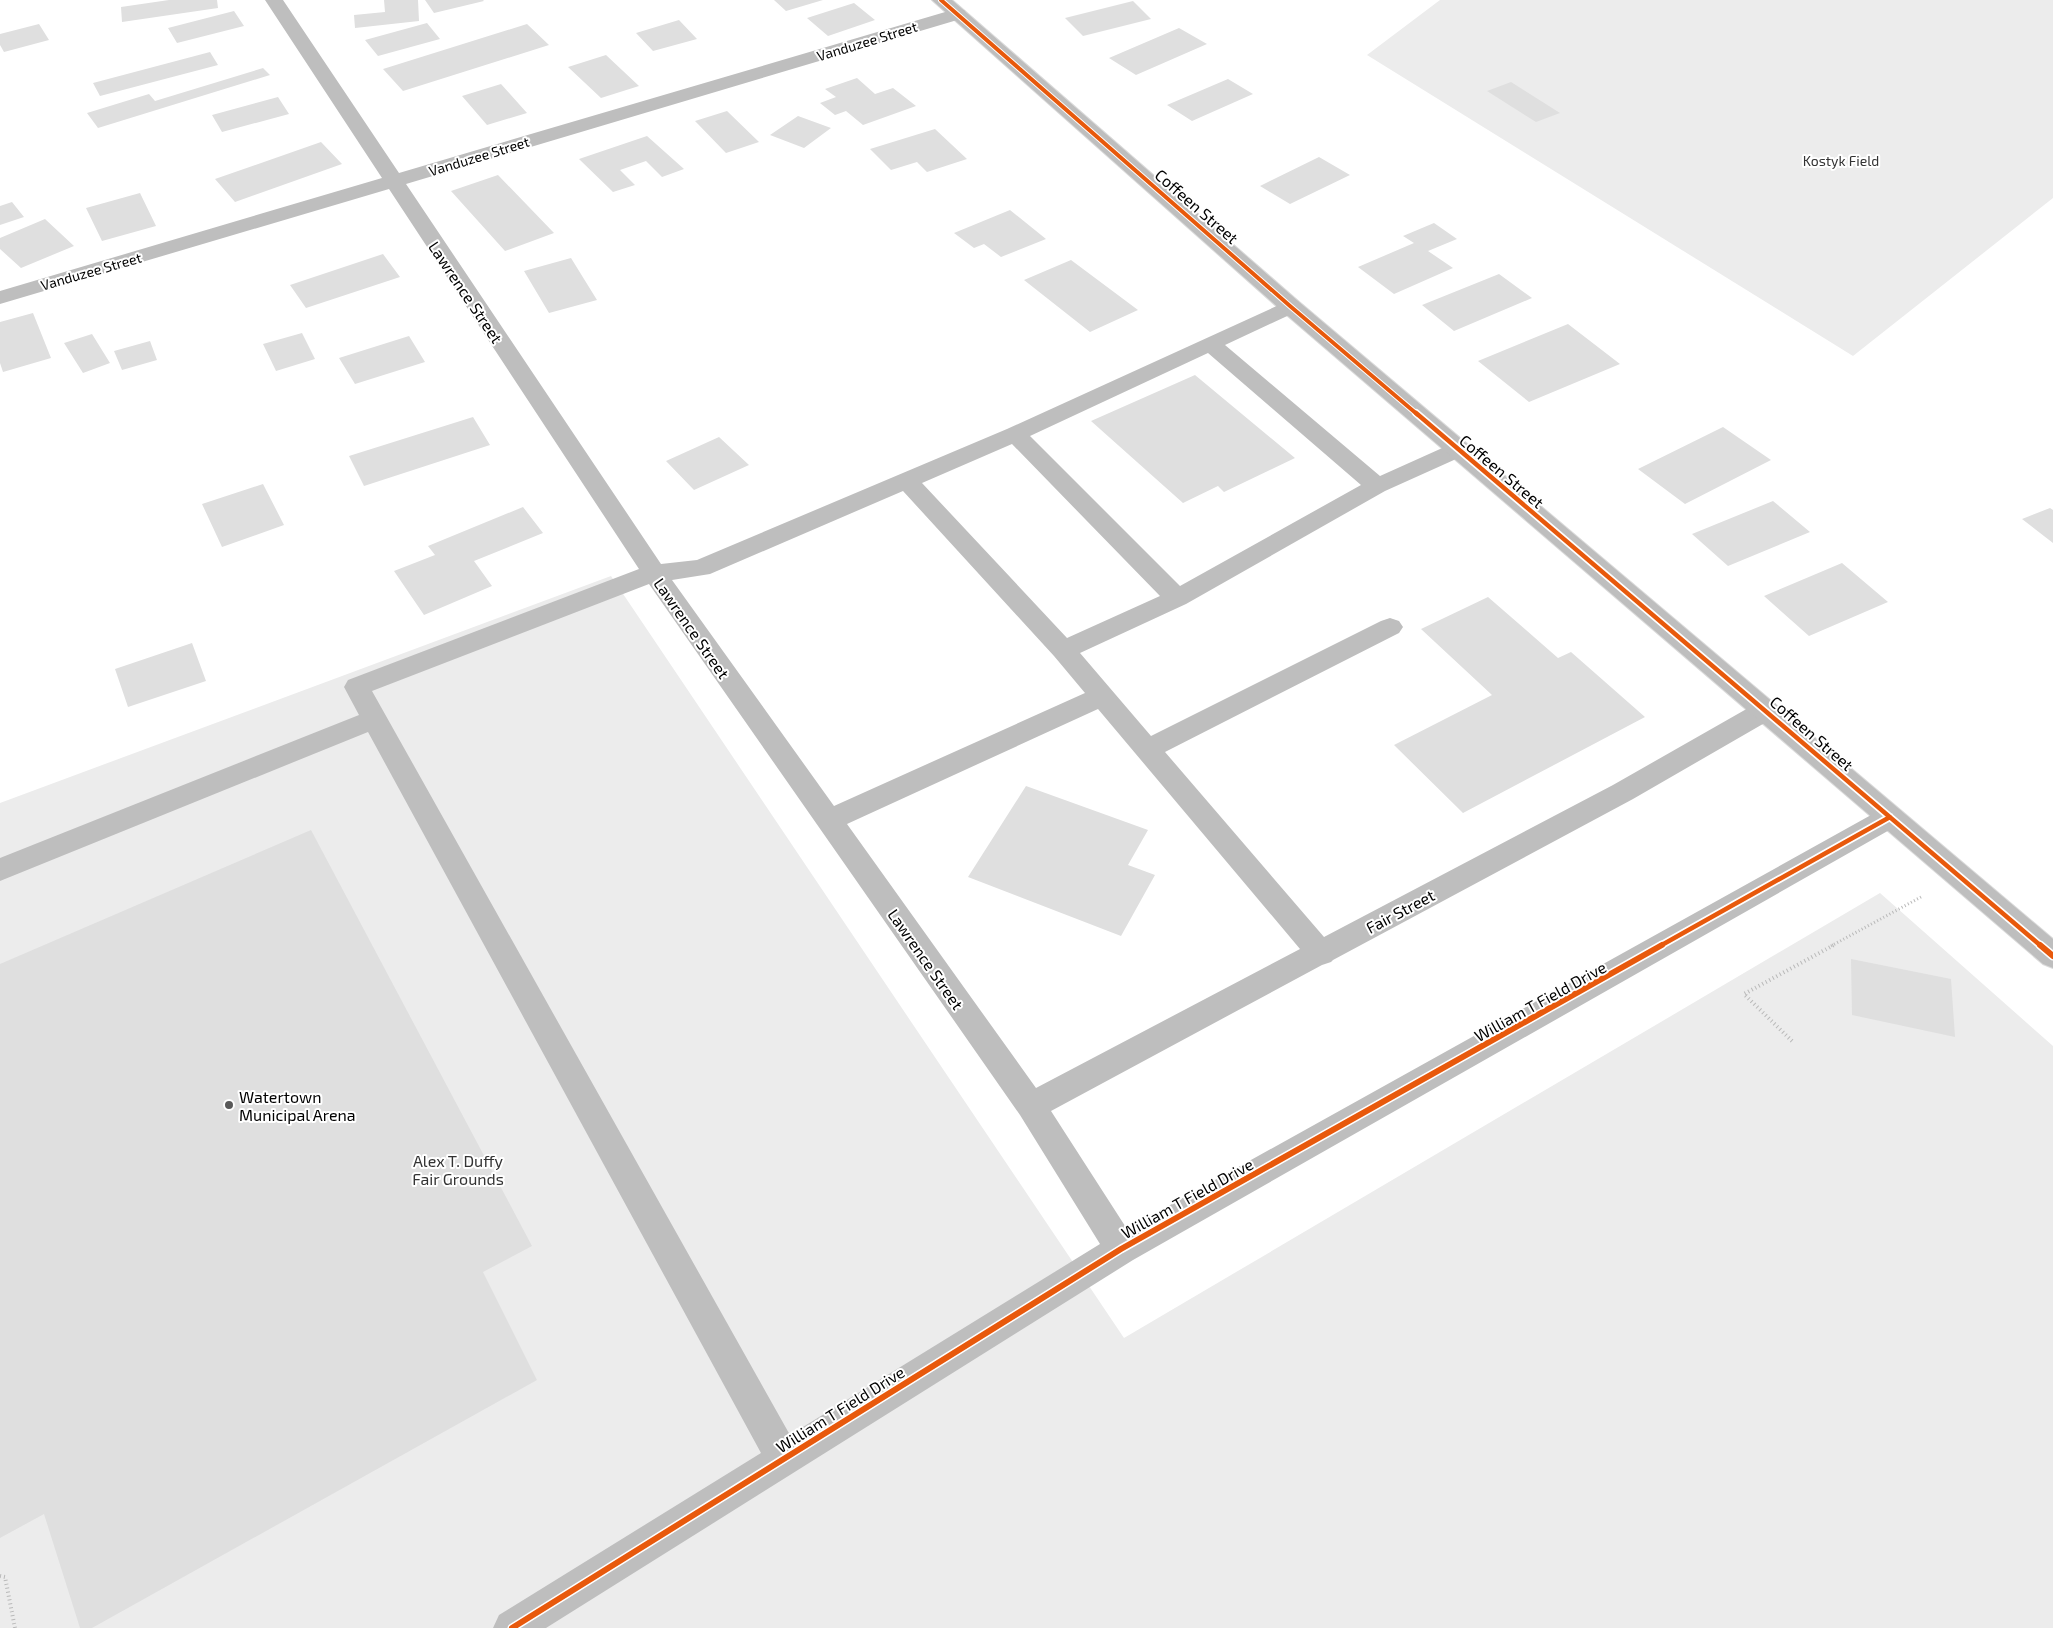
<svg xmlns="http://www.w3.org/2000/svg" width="2053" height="1628" font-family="'Exo 2',sans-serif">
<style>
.green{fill:#ececec}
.building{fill:#dfdfdf}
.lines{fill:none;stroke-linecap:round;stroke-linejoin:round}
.major-casing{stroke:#dbdbdb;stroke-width:2}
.path-far1{stroke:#b9b9b9;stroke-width:3;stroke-dasharray:1 2.5;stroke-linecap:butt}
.path{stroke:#b9b9b9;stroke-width:4;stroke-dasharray:1 3;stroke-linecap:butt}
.minor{fill:#bebebe;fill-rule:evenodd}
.major{fill:#bebebe;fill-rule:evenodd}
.cycleway-far2-casing{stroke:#fff;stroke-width:6}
.cycleway-far1-casing{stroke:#fff;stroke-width:8}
.cycleway-casing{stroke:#fff;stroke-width:9}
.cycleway-far2{stroke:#e8590c;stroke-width:4}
.cycleway-far1{stroke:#e8590c;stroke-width:4.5}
.cycleway{stroke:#e8590c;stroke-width:6}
.poi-dot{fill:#595959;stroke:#fff;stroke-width:2}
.labels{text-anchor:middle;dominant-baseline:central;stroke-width:4;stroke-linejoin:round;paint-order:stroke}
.far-street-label{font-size:14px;fill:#000;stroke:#fff}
.far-park-label{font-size:14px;fill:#333;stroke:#fff}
.street-label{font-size:16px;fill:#000;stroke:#fff}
.poi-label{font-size:16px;fill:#000;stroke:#fff;text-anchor:start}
.park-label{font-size:16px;fill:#333;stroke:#fff}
</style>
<rect width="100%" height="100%" fill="#fff"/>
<path class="green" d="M1440 0H2053V198L1853 356 1367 55Z
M611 576 1124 1338 1880 893 2053 1046V1628H0V803Z"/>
<path class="building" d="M169 0H217L218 8 122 22 121 7Z
M384 0H418L419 21 355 28 354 15 385 12Z
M425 0H483L484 1 434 13Z
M774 0H823L786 11Z
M1133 1 1151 19 1083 36 1065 18Z
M854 3 875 20 828 36 807 18Z
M234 11 244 26 177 43 168 28Z
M679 20 697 39 653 51 636 33Z
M427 23 440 39 378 56 365 40Z
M39 24 49 40 4 52 0 45V34Z
M527 24 549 45 403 91 383 69Z
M1179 28 1207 44 1136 75 1109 58Z
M210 52 218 65 100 96 93 83Z
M606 55 639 86 601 98 568 67Z
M263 68 270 75 98 128 87 113 149 94 155 101Z
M857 78 875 94 893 88 916 106 863 125 846 111 835 115 820 103 836 97 825 89Z
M1228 79 1253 94 1192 121 1167 105Z
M1511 82 1560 113 1536 122 1487 91Z
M501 84 527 113 487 125 462 96Z
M278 97 289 114 222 132 212 115Z
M727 111 759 142 726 153 695 121Z
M798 116 831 128 804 148 770 135Z
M935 129 967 159 927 172 917 162 891 170 870 149Z
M647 136 684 169 662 177 646 161 620 170 635 185 613 192 579 159Z
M321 142 342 164 235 202 215 179Z
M1319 157 1350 175 1290 204 1260 186Z
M498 175 554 233 505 251 451 191Z
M140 193 156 226 102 241 86 208Z
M12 202 24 217 0 225V206Z
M1010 210 1046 239 1001 257 984 244 974 248 954 233Z
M45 219 74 246 21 268 0 249V238Z
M1434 223 1457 239 1428 251 1453 268 1394 294 1358 267 1414 243 1403 236Z
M383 254 400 277 306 308 290 285Z
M571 258 597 300 549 313 524 271Z
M1071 260 1138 310 1090 332 1024 280Z
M1499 274 1532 298 1454 331 1422 305Z
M33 313 51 358 3 372 0 363V322Z
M1568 324 1620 364 1529 402 1478 361Z
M302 333 315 359 276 371 263 344Z
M92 334 110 363 83 373 64 343Z
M409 336 425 362 355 384 339 358Z
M150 341 157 360 122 370 114 351Z
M1195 375 1295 458 1224 492 1218 486 1183 503 1091 421Z
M473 417 490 445 364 486 349 456Z
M1723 427 1771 460 1685 504 1638 469Z
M719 437 749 465 694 490 666 461Z
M263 484 284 525 222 547 202 504Z
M1773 501 1810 532 1728 566 1692 534Z
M523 507 543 533 474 561 492 586 424 615 394 571 435 555 428 546Z
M2050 508 2053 510V543L2022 519Z
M1842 563 1888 602 1809 636 1764 596Z
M1488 597 1558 658 1571 652 1645 717 1463 813 1394 745 1492 695 1421 629Z
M192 643 206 681 128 707 115 669Z
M1026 786 1148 830 1128 865 1155 875 1121 936 968 877Z
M311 830 532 1246 483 1272 537 1380 92 1628H80L44 1514 0 1538V964Z
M1851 959 1951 979 1955 1037 1852 1015Z"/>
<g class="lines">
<defs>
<path id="major" d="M932 0H952L1298 301 2053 939V968L2043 964 1282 311Z"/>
</defs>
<use href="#major" class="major-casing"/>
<path class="path-far1" d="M1831 946 1921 897"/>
<path class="path" d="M1792 1041 1744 994 1834 945
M0 1576 5 1577 15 1628"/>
<path class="minor" d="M265 0H283L399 173 952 10 958 9 964 10 967 14 964 18 406 184 661 564 697 560 1007 429 1290 300 1298 301 1301 306 1298 311 1225 345 1380 476 1449 445 1457 443 1465 445 1469 450 1465 455 1385 491 1186 604 1080 653 1151 736 1381 621 1390 618 1399 621 1403 627 1399 633 1165 752 1324 937 1613 785 1757 703 1766 700 1775 703 1779 710 1775 717 1633 799 1333 960 1331 962 1322 965 1051 1111 1127 1229 1880 810 1890 806 1900 810 1904 817 1900 824 1133 1260 546 1628H493L499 1615 761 1453 368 732 0 881V858L359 715 344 687 348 680 639 569 389 189 0 304V291L382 178ZM1208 353 1361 485 1180 586 1030 436ZM1012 444 1160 596 1067 638 922 483ZM903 491 1054 656 1085 693 834 806 672 580 710 574ZM649 584 1020 1115 1100 1244 790 1435 372 691ZM1098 709 1300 949 1036 1088 847 824Z"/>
<use href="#major" class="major"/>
<defs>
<path id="cycleway-far2" d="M941 0 1290 306 1418 415"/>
<path id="cycleway-far1" d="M1416 413 2041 946
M1660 946 1890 817"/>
<path id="cycleway" d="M2040 945 2053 956
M512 1628 1121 1249 1662 945"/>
</defs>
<use href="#cycleway-far2" class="cycleway-far2-casing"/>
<use href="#cycleway-far1" class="cycleway-far1-casing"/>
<use href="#cycleway" class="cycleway-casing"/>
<use href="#cycleway-far2" class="cycleway-far2"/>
<use href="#cycleway-far1" class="cycleway-far1"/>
<use href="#cycleway" class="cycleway"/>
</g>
<circle class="poi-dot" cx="229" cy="1105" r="5"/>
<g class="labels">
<g class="far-street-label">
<text transform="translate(867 41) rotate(-17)">Vanduzee Street</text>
<text transform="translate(479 156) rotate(-17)">Vanduzee Street</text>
<text transform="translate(91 271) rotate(-16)">Vanduzee Street</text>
</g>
<g class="far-park-label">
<text x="1841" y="160">Kostyk Field</text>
</g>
<g class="street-label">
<text transform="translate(1197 206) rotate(41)">Coffeen Street</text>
<text transform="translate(466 292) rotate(56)">Lawrence Street</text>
<text transform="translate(1502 471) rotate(40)">Coffeen Street</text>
<text transform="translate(692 628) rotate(55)">Lawrence Street</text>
<text transform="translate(1812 733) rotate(41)">Coffeen Street</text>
<text transform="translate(1400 911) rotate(-28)">Fair Street</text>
<text transform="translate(926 959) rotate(55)">Lawrence Street</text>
<text transform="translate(1540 1001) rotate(-29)">William T Field Drive</text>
<text transform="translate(1187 1198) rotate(-29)">William T Field Drive</text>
<text transform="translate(840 1409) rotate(-32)">William T Field Drive</text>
</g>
<g class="poi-label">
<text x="239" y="1096">Watertown<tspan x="239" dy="18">Municipal Arena</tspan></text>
</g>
<g class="park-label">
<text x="458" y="1160">Alex T. Duffy<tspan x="458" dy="18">Fair Grounds</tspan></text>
</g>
</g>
</svg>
